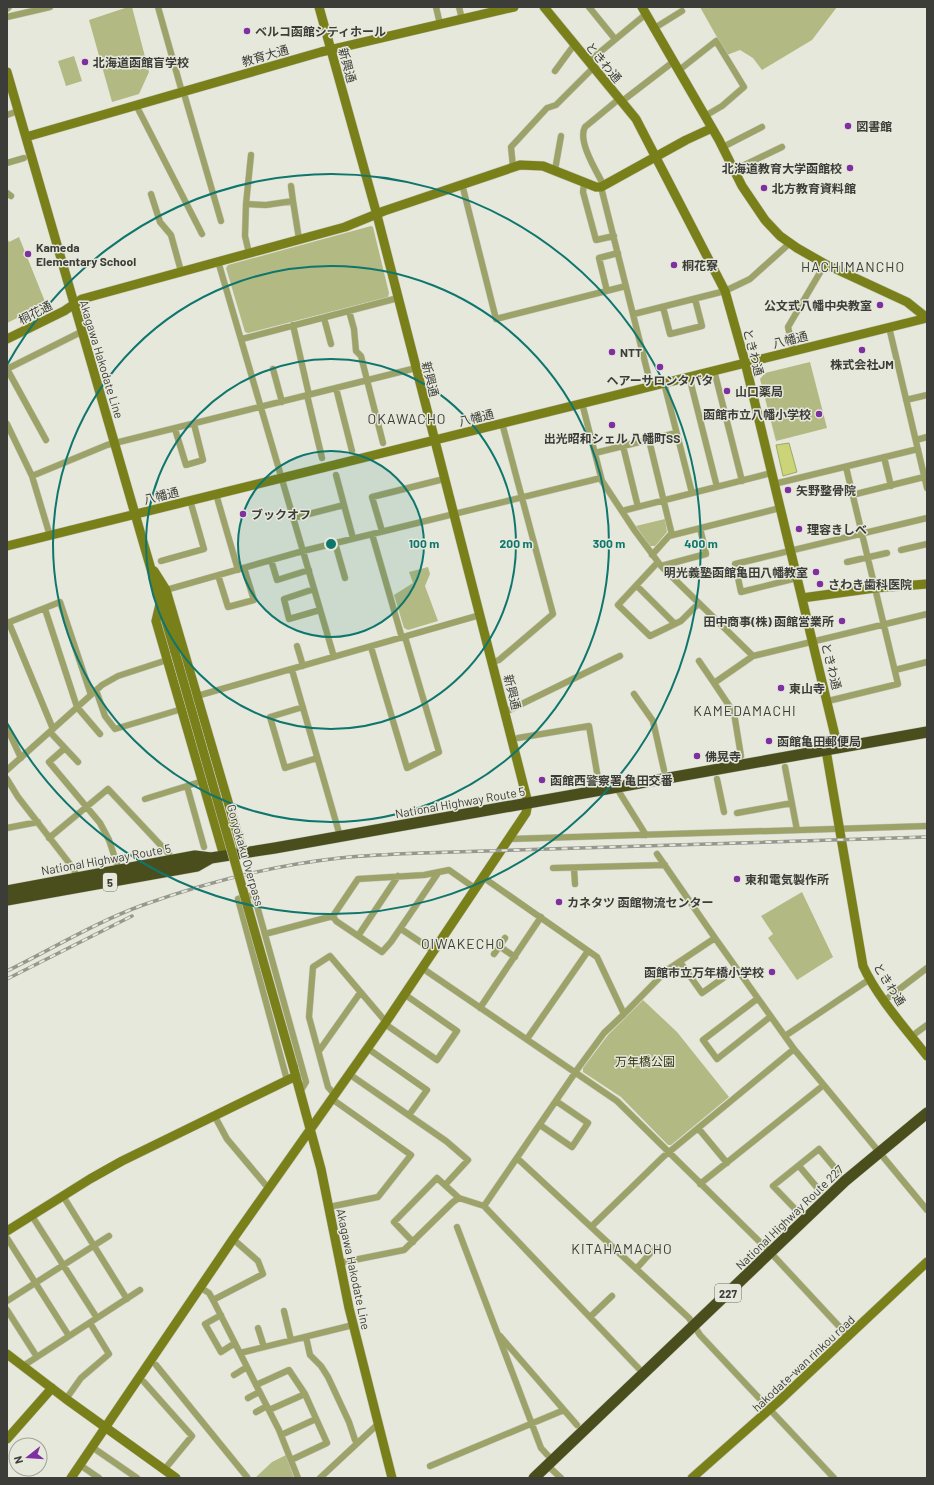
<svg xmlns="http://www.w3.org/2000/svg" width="934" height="1485" font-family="Barlow,'Noto Sans JP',sans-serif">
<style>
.green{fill:#b3b982}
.water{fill:#cbd479;stroke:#a0a766}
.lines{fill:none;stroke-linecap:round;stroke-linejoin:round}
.street-casing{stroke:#c4c6ba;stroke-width:7}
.secondary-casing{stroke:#c4c6ba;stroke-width:10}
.highway-casing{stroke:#c4c6ba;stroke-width:12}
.street{stroke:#9ca268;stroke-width:6}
.secondary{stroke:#797f19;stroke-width:9}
.highway{stroke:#4a4e1d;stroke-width:11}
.rail-casing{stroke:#96978e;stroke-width:3.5}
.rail{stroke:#e6e8db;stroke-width:2;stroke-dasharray:6;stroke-linecap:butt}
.secondary-bridge-casing{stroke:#c4c6ba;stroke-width:10;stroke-linecap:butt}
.secondary-bridge{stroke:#797f19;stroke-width:9}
.ring{fill:none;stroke:#0f766e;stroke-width:2}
.poi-dot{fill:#7e2fa0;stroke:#e6e8db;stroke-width:1.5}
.labels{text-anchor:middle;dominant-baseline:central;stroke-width:3;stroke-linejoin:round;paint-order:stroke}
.shield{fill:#e6e8db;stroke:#6f7069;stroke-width:1}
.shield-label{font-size:11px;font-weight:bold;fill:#3c3d38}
.poi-label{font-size:12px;font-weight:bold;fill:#3c3d38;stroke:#e6e8db;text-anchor:start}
.street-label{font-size:12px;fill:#3c3d38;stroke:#e6e8db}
.park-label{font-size:12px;fill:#343710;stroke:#e6e8db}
.quarter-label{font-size:14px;letter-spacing:1px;fill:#3c3d38;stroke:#e6e8db}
.centre{fill:#0f766e;stroke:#e6e8db;stroke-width:2}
.ring-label{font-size:12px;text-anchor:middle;font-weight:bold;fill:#0f766e;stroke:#e6e8db;stroke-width:3;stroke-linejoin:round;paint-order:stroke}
</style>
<rect width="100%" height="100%" fill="#e6e8db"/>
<path class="green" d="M128 7H132L149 72 139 94 112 102 89 20Z
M700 7H837L812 40 762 70 753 58 740 50 727 55Z
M74 56 82 81 66 86 58 61Z
M371 226 373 227 389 293 388 297 248 333 245 332 226 268 228 265Z
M19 237 46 304 7 323V238L9 242Z
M810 362 827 428 776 441 760 379 765 373Z
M665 519 667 532 655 546H650L636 526Z
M428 567 430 574 425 586 438 621 408 630 404 628 394 595 413 583 409 572Z
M802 892 833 957 797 980 768 938 773 934 761 916Z
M643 1000 677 1032 729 1097 671 1145H668L621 1097 583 1072V1068L608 1035Z
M286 1455 294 1478H255L272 1462Z"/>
<path class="water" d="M789 443 797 472 783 476 776 445Z"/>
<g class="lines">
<defs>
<path id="street" d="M158 7 182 92
M436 7 440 24
M459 7 462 19
M589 7 615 39
M7 9 9 7
M7 17 50 7
M653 29 682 11
M588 62 646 14
M555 71 574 45
M678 71 716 41 744 87 722 106 705 116
M185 97 221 221
M621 102 673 62
M136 105 202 234
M7 115 18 111
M723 147 762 127
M7 163 24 158
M513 167 511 147 547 108 556 105 593 68
M555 170 561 136
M734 170 782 147
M584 183 583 192 596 240 614 236
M462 184 496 319 626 286
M291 186 293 201
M604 186C597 172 577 141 585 127L619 99
M601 187 651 386
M7 193 11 196
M151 194 160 222 171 235 181 271
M246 204 251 155
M249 253 245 236 246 204 266 205 293 201 299 239
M218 261 334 657
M607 291 599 258 618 253
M663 307 670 334 702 326 695 299
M349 311 354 329 356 351 361 356 367 380
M634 314 725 291 750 279 790 243
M324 318 331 344
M293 325 309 395
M889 327 927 488
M242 339 398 298
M793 350 788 327 825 264
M7 369 81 332
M7 369 46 440
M273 369 282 402
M714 370 742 481
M689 376 717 487
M367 380 383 443
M664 383 692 493
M336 388 352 451
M307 395 322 458
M906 400 927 395
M582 403 602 481 635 531 661 566 753 656
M7 424 32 476 50 536
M175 429 186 465 203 460 194 424
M649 440 672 535
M916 440 927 437
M623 446 638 507
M595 453 676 433
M884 457 891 486
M336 475 344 505
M32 476 107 445 416 368
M774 484 918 449
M216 494 238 570
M852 495 924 477
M622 511 771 473
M293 518 344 505 353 538
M382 531 372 497 444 479
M372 534 402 638
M335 543 345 578
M901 550 927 544
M652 555 669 536 780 508
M271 560 277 580 309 570
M161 561 204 549 190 500
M658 562 618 605 650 636 681 621 699 603
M847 562 887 553
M661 566 706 554 700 528
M218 575 228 607 254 600 244 568
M797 578 741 592 735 564 927 518
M637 586 675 624
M314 589 284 599 289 619 320 610
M166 590 303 551 601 478
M45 609 77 707 100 734
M7 623 60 602 91 695
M9 623 53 729
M297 646 303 666
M371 647 407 768 439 752 405 637
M699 661 714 683
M493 662 499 660 553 614 502 423
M292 670 340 836
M895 670 927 662
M96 690 105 716 115 729 182 709
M634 694 653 721 664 770
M197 696 480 615
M828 701 898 684 846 467
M303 707 270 717 285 768 317 758
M505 712 620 656
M7 728 21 758
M50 732 78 762
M518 738 589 726 600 790
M65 748 49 762 100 823 109 840 119 870
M741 756 734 713 714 683 753 656 927 614
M785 767 797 830
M7 770 102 685 118 676 167 660
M7 779 18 797 73 868 77 877
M717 779 724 812
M187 786 204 847
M616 787 646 835
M145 799 203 781
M737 813 792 803
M7 828 38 822
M49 838 108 789 169 854
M510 839 927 826
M657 854 715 938 794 1049 927 1210
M553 868 665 865
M574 868 575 884
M484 878 597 957 624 1014 604 1033 579 1067 484 1206
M333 916 336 921 382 952 391 942 438 873
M401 929 434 951
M265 934 333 916 358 879 424 875 449 870 476 889
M358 936 398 876
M499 946 515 957
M494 954 505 938
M680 962 702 993 736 969
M422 968 617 1101 770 1252 849 1337
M889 997 927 968
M757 999 703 1040 717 1059 770 1017
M480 1008 541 917
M624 1014 667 970 715 938
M385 1024 437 1060 457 1031 404 994
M916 1033 927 1025
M785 1036 870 979
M527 1039 588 951
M367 1048 427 1090 409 1115
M319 1051 360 993
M349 1074 446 1141 468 1160 445 1185
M287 1080 238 899 254 895 306 1082 300 1092
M335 1095 328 1087 309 1017 313 967 330 956 386 1022
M214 1115 227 1139 269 1189
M540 1125 572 1147 588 1123 556 1101
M698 1128 727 1163
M517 1158 689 1318 700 1335 834 1478
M799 1166 820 1191
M700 1184 820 1088
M63 1196 127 1299
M459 1198 484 1206 644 1374
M329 1207 378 1197 411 1155 332 1099
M798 1212 773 1186 819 1149 839 1173
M32 1216 97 1318
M457 1227 541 1448 552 1460
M591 1227 663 1157 794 1049
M7 1238 69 1336
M339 1263 404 1250 453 1202 459 1198 437 1178 394 1222 413 1242
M636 1269 655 1248
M201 1288 209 1293 213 1300 279 1430 298 1478
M213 1300 263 1274 258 1261 233 1239
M7 1301 109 1236
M7 1310 37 1357
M284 1311 291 1340
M221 1315 205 1324 221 1352 235 1343
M591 1316 612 1296
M258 1328 264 1347
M500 1336 577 1425
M306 1337 310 1355 321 1366 328 1377 349 1422 355 1440
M240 1353 353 1325
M156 1365 247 1477
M23 1366 140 1290
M234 1375 247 1367
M144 1382 192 1436 164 1470
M256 1385 289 1370 305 1394 327 1443 291 1460
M248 1398 259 1392
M66 1399 81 1378 109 1354 90 1323
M269 1410 305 1394
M256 1412 267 1406
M281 1435 316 1419
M92 1447 137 1478
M80 1465 99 1478
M547 1465 561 1478
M430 1466 564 1410
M320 1478 378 1424"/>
<path id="secondary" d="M544 7 636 119 725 291 745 362 838 748
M642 7 719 140 742 186 765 220 780 236 797 248 825 264 907 302 927 318
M7 72 175 652
M26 137 321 52 514 7
M7 339 64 311 82 299 345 227 384 211 520 165 543 166 596 187H601L686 140 712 128
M7 546 927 318
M154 571 166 590 243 853
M802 598 875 588 927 584
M160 604 156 621 224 856
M826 750 863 966C877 997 906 1029 927 1056
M293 1066 321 1169 349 1308 392 1478
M7 1231 90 1179 122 1161 296 1076
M7 1354 66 1399 176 1478
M7 1439 52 1388
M71 1478 233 1239 386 1022 526 813 528 803 377 215 319 7
M692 1478 779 1401 927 1262"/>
<path id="highway" d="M7 891 195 856 211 858 275 848 927 732
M7 900 197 866 211 858
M534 1478 845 1181 927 1113"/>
</defs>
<use href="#street" class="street-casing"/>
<use href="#secondary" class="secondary-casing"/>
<use href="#highway" class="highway-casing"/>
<use href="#street" class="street"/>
<use href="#secondary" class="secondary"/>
<use href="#highway" class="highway"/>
<defs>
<path id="rail" d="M7 971C52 949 96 922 143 905 205 883 275 865 340 858 368 855 395 854 422 853L927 837
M7 979 132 916"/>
</defs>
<use href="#rail" class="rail-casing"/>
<use href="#rail" class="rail"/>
<defs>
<path id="secondary-bridge" d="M175 652 293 1066"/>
</defs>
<use href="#secondary-bridge" class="secondary-bridge-casing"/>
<use href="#secondary-bridge" class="secondary-bridge"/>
</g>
<circle cx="331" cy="544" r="93" fill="#0f766e" fill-opacity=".12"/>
<g class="ring">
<circle cx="331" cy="544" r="93"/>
<circle cx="331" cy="544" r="185"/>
<circle cx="331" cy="544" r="278"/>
<path d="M7 365A370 370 0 1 1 7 723"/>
</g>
<g class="poi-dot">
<circle cx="247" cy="31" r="4"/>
<circle cx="85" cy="62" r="4"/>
<circle cx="848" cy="126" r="4"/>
<circle cx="850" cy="168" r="4"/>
<circle cx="764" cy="188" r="4"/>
<circle cx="28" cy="254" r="4"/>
<circle cx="674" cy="265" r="4"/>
<circle cx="880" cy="305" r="4"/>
<circle cx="862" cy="350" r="4"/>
<circle cx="612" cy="352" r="4"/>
<circle cx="660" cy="367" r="4"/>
<circle cx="727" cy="391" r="4"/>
<circle cx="819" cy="414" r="4"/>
<circle cx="612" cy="425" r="4"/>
<circle cx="788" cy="490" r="4"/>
<circle cx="243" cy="514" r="4"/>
<circle cx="799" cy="529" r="4"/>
<circle cx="816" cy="572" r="4"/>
<circle cx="820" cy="584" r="4"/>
<circle cx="842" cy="621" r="4"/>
<circle cx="781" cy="688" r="4"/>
<circle cx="769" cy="741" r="4"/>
<circle cx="697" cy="756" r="4"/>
<circle cx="542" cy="780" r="4"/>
<circle cx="737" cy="879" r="4"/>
<circle cx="559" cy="902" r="4"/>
<circle cx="772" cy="972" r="4"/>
</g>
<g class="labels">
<g class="shield">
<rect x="103" y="873" width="14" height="18" rx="3"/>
<rect x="715" y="1284" width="26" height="18" rx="3"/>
</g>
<g class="shield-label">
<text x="110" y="882">5</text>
<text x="728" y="1293">227</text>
</g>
<g class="poi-label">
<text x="255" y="31">ベルコ函館シティホール</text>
<text x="93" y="62">北海道函館盲学校</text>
<text x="856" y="126">図書館</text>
<text x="842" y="168" text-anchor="end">北海道教育大学函館校</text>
<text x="772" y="188">北方教育資料館</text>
<text x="36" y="247">Kameda<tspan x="36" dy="14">Elementary School</tspan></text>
<text x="682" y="265">桐花寮</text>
<text x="872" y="305" text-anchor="end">公文式八幡中央教室</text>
<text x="620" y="352">NTT</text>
<text x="862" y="364" text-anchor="middle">株式会社JM</text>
<text x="660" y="380" text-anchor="middle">ヘアーサロンタバタ</text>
<text x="735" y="391">山口薬局</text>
<text x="811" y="414" text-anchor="end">函館市立八幡小学校</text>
<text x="612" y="438" text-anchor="middle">出光昭和シェル 八幡町SS</text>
<text x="796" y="490">矢野整骨院</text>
<text x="251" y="514">ブックオフ</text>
<text x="807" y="529">理容きしべ</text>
<text x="808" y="572" text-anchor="end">明光義塾函館亀田八幡教室</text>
<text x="828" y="584">さわき歯科医院</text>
<text x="834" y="621" text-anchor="end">田中商事(株) 函館営業所</text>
<text x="789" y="688">東山寺</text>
<text x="777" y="741">函館亀田郵便局</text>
<text x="705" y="756">佛晃寺</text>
<text x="550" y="780">函館西警察署 亀田交番</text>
<text x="745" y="879">東和電気製作所</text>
<text x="567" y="902">カネタツ 函館物流センター</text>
<text x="764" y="972" text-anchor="end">函館市立万年橋小学校</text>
</g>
<g class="street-label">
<text transform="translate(265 55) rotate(-16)">教育大通</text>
<text transform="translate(604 62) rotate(50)">ときわ通</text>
<text transform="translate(348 65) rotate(75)">新興通</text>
<text transform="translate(35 312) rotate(-27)">桐花通</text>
<text transform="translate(790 339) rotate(-14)">八幡通</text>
<text transform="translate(754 352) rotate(75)">ときわ通</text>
<text transform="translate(102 359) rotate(73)">Akagawa Hakodate Line</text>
<text transform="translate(431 379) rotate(76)">新興通</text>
<text transform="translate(476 417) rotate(-14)">八幡通</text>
<text transform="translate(161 495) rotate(-14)">八幡通</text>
<text transform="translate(832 666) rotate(76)">ときわ通</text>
<text transform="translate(513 692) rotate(76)">新興通</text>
<text transform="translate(460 802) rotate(-10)">National Highway Route 5</text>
<text transform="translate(246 855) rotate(74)">Goryokaku Overpass</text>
<text transform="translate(106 859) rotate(-10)">National Highway Route 5</text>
<text transform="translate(890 984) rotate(57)">ときわ通</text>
<text transform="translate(789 1217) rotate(-44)">National Highway Route 227</text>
<text transform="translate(354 1269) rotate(78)">Akagawa Hakodate Line</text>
<text transform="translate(803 1363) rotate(-43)">hakodate-wan rinkou road</text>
</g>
<g class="park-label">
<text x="645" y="1061">万年橋公園</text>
</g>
<g class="quarter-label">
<text x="853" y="266">HACHIMANCHO</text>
<text x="407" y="418">OKAWACHO</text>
<text x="745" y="710">KAMEDAMACHI</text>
<text x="463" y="943">OIWAKECHO</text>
<text x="622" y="1248">KITAHAMACHO</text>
</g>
</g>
<circle cx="331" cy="544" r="6" class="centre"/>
<g class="ring-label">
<text x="424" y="548">100 m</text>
<text x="516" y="548">200 m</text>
<text x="609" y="548">300 m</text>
<text x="701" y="548">400 m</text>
</g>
<rect width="934" height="1485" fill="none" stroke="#3c3d38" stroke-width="16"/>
<g transform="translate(28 1457) rotate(253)"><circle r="19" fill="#e6e8db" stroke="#a2a49a"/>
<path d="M0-3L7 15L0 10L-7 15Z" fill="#7e2fa0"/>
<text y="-6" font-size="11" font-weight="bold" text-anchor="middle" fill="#3c3d38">N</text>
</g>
</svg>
